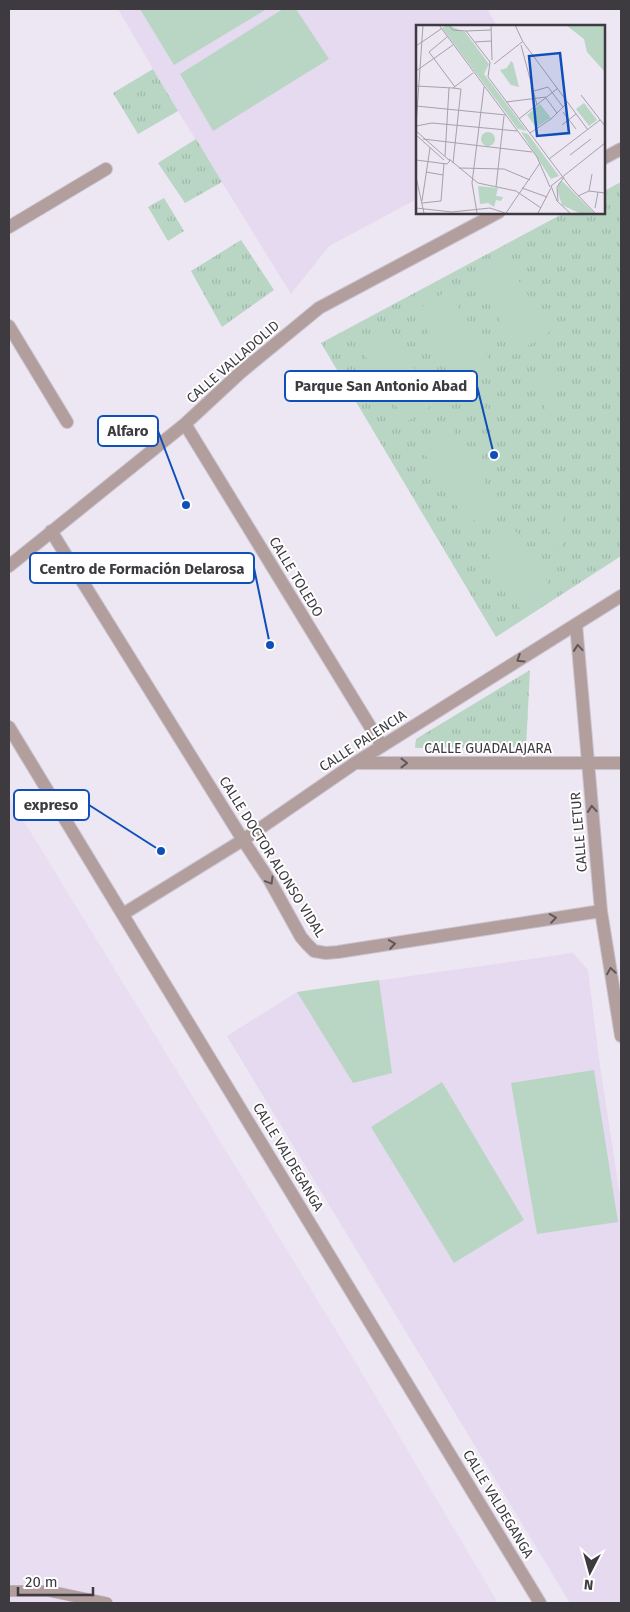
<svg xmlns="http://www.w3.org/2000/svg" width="630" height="1612" font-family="'Fira Sans',sans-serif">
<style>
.built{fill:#e9ddf2}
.education{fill:#e5daef}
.park{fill:url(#park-tufts)}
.garden{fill:#b8d6c3}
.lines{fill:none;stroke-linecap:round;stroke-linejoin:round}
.service-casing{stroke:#cac4cf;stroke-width:12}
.minor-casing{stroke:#cac4cf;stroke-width:14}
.service{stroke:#b29e9c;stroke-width:11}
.minor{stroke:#b29e9c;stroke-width:12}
.oneway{stroke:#60585c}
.labels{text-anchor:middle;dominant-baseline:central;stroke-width:4;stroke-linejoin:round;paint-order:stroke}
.street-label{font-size:14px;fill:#3d3a40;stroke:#fff}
.inset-road{fill:none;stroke:#a7a1ab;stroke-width:1}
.view{fill:#0e4fba;fill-opacity:0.15;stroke:#0e4fba;stroke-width:2.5}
.inset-edge{fill:none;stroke:#3d3a40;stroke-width:2.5}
.leader{fill:none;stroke:#0e4fba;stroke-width:2}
.callout-dot{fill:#0e4fba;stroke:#fff;stroke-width:2}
.callout{fill:#fff;stroke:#0e4fba;stroke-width:2}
.callout-label{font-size:15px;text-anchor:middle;font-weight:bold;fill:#3d3a40}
</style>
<defs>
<pattern id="park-tufts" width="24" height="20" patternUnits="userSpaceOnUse" patternTransform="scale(1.25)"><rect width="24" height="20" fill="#b8d6c3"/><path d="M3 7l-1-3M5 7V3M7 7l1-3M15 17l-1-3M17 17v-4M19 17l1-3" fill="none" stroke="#9fb8a9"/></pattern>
</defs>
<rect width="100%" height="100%" fill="#ede6f3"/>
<path class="built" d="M9 797 353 1358 498 1603H9Z"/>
<path class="education" d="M118 9H487L497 26H418L417 199 329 246 291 294 178 111Z
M573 953 588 970 599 1059 621 1203V1603H570L227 1036 297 992Z"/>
<path class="park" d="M153 69 178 111 138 134 113 93Z
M196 139 222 182 185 203 158 163Z
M621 182V556L496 637 321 343 564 213 604 212V191Z
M164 198 184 231 168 241 148 207Z
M241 240 274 290 222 327 191 271Z
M530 670 526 747 415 748 416 739Z"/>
<path class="garden" d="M140 9H267L174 65Z
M283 9H296L329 59 213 131 180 74Z
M503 256 551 331 519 351 471 275Z
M448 290 494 367 462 387 415 311Z
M389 327 436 403 406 422 359 346Z
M557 361V431L530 377Z
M451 427 499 505 468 524 420 446Z
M562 502V552L539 516Z
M514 528 557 597 525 617 483 547Z
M379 980 392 1073 353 1083 297 992Z
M594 1070 618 1222 537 1234 511 1083Z
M442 1082 524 1220 454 1263 371 1127Z"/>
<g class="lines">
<defs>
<path id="service" d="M9 1591H49L107 1603"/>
<path id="minor" d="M604 158 621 149
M9 227 106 169
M9 326 67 422
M185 424 382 746
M51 531 243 840 270 881 301 937 307 944 314 951 326 953 338 952 601 911
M9 566 185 424 240 373 319 308 499 212
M576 624 601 911 621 1036
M9 727 540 1603
M355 763H621
M123 914 243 840 355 763 621 596"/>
</defs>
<use href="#service" class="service-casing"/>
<use href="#minor" class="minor-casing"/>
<use href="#service" class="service"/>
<use href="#minor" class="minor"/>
</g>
<defs><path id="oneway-chevron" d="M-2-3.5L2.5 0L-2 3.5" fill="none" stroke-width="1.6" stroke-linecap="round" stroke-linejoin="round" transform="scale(1.25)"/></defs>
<g class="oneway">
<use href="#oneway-chevron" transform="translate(578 648) rotate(-95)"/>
<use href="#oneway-chevron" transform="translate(520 659) rotate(148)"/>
<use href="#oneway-chevron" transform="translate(404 763)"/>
<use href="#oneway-chevron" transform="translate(592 809) rotate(-95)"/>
<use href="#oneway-chevron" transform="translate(270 881) rotate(59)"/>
<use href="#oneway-chevron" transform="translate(553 918) rotate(-9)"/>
<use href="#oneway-chevron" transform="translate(392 944) rotate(-9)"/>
<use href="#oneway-chevron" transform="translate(611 971) rotate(-99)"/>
</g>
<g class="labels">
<g class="street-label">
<text transform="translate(233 362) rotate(-41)">CALLE VALLADOLID</text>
<text transform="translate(296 577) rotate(59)">CALLE TOLEDO</text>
<text transform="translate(363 741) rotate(-33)">CALLE PALENCIA</text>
<text x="488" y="748">CALLE GUADALAJARA</text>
<text transform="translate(579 832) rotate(-95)">CALLE LETUR</text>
<text transform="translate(272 857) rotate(58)">CALLE DOCTOR ALONSO VIDAL</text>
<text transform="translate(288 1157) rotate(59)">CALLE VALDEGANGA</text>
<text transform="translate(498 1504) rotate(59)">CALLE VALDEGANGA</text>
</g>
</g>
<g transform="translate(416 25)">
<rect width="189" height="189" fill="#ede6f3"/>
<path d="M150 0H189V47L171 27 168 14ZM65 114a7 7 0 1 1 14 0a7 7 0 1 1-14 0Z" fill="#b8d6c3"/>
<path d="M31 0 49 7 73 39 68 49 111 106 102 104 26 3ZM95 36 97 38 103 62 95 60 84 45 91 43ZM168 78 181 95 173 101 160 84ZM124 79 135 93 120 102 111 90ZM105 107 112 109 143 151 135 154ZM146 156 178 188H163L146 180 142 167V159ZM62 161 82 163 80 171 87 172 85 176 80 175 78 182 72 178 64 179Z" fill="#b8d6c3"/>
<path class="inset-road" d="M23 0 121 132 134 162M33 0 37 5 50 6 74 37 72 52 155 163 179 188M75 0 76 35M99 0 107 17 172 105M50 6 75 5M31 12 13 27 39 62M59 17 75 16M105 20 121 80M0 21 25 4M78 39 106 17M0 46 37 20M0 61 37 63 57 48M37 63 45 64 37 138M118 66 132 62 147 82M165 70 189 101M130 73 141 88M90 77 130 72M0 81 90 90M147 87 160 104M103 94 142 63M146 100 160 89M0 101 16 98 101 106M0 101 7 0M0 106 34 136 31 139 0 135M114 108 135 94 152 77M0 110 28 135M7 114 116 127M154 130 175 114M29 131 33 63M33 134 62 158 100 166 125 183M133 134 184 95M43 143 88 144 114 155M10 147 27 150M0 152 8 188M80 162 88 91M106 163 131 172M173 166 176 149M162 171 173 166 189 168M6 176 14 123M142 176 141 162 148 152M6 178 25 176 28 138M0 183 36 187 74 183 89 188M179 183 182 167M61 188 56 158 68 62M90 188 124 138M122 188 135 163M154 188 141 176 135 161 189 118"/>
<path class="view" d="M144 28 153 108 121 111 113 31Z"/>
<rect width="189" height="189" class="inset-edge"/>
</g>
<path class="leader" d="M494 455L477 386M186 505L158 431M270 645L254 568M161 851L89 805"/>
<g class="callout-dot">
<circle cx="494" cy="455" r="5"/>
<circle cx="186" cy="505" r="5"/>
<circle cx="270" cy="645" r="5"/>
<circle cx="161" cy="851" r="5"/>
</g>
<g class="callout">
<rect x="285" y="371" width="192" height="30" rx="5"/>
<rect x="98" y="416" width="60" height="30" rx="5"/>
<rect x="30" y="553" width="224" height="30" rx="5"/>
<rect x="14" y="790" width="75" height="30" rx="5"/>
</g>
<g class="callout-label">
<text x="381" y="391">Parque San Antonio Abad</text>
<text x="128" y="436">Alfaro</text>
<text x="142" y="574">Centro de Formación Delarosa</text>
<text x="51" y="810">expreso</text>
</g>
<rect width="630" height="1612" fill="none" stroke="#3d3a40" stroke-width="20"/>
<g transform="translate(590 1572) rotate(186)" stroke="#ffffff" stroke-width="4" paint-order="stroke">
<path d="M0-4L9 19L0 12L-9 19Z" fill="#3d3a40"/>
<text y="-8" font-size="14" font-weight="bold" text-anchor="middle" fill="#3d3a40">N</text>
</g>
<path d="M18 1587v8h75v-8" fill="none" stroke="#3d3a40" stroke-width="2.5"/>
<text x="25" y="1587" font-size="15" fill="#3d3a40" stroke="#ffffff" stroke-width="4" paint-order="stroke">20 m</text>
</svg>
